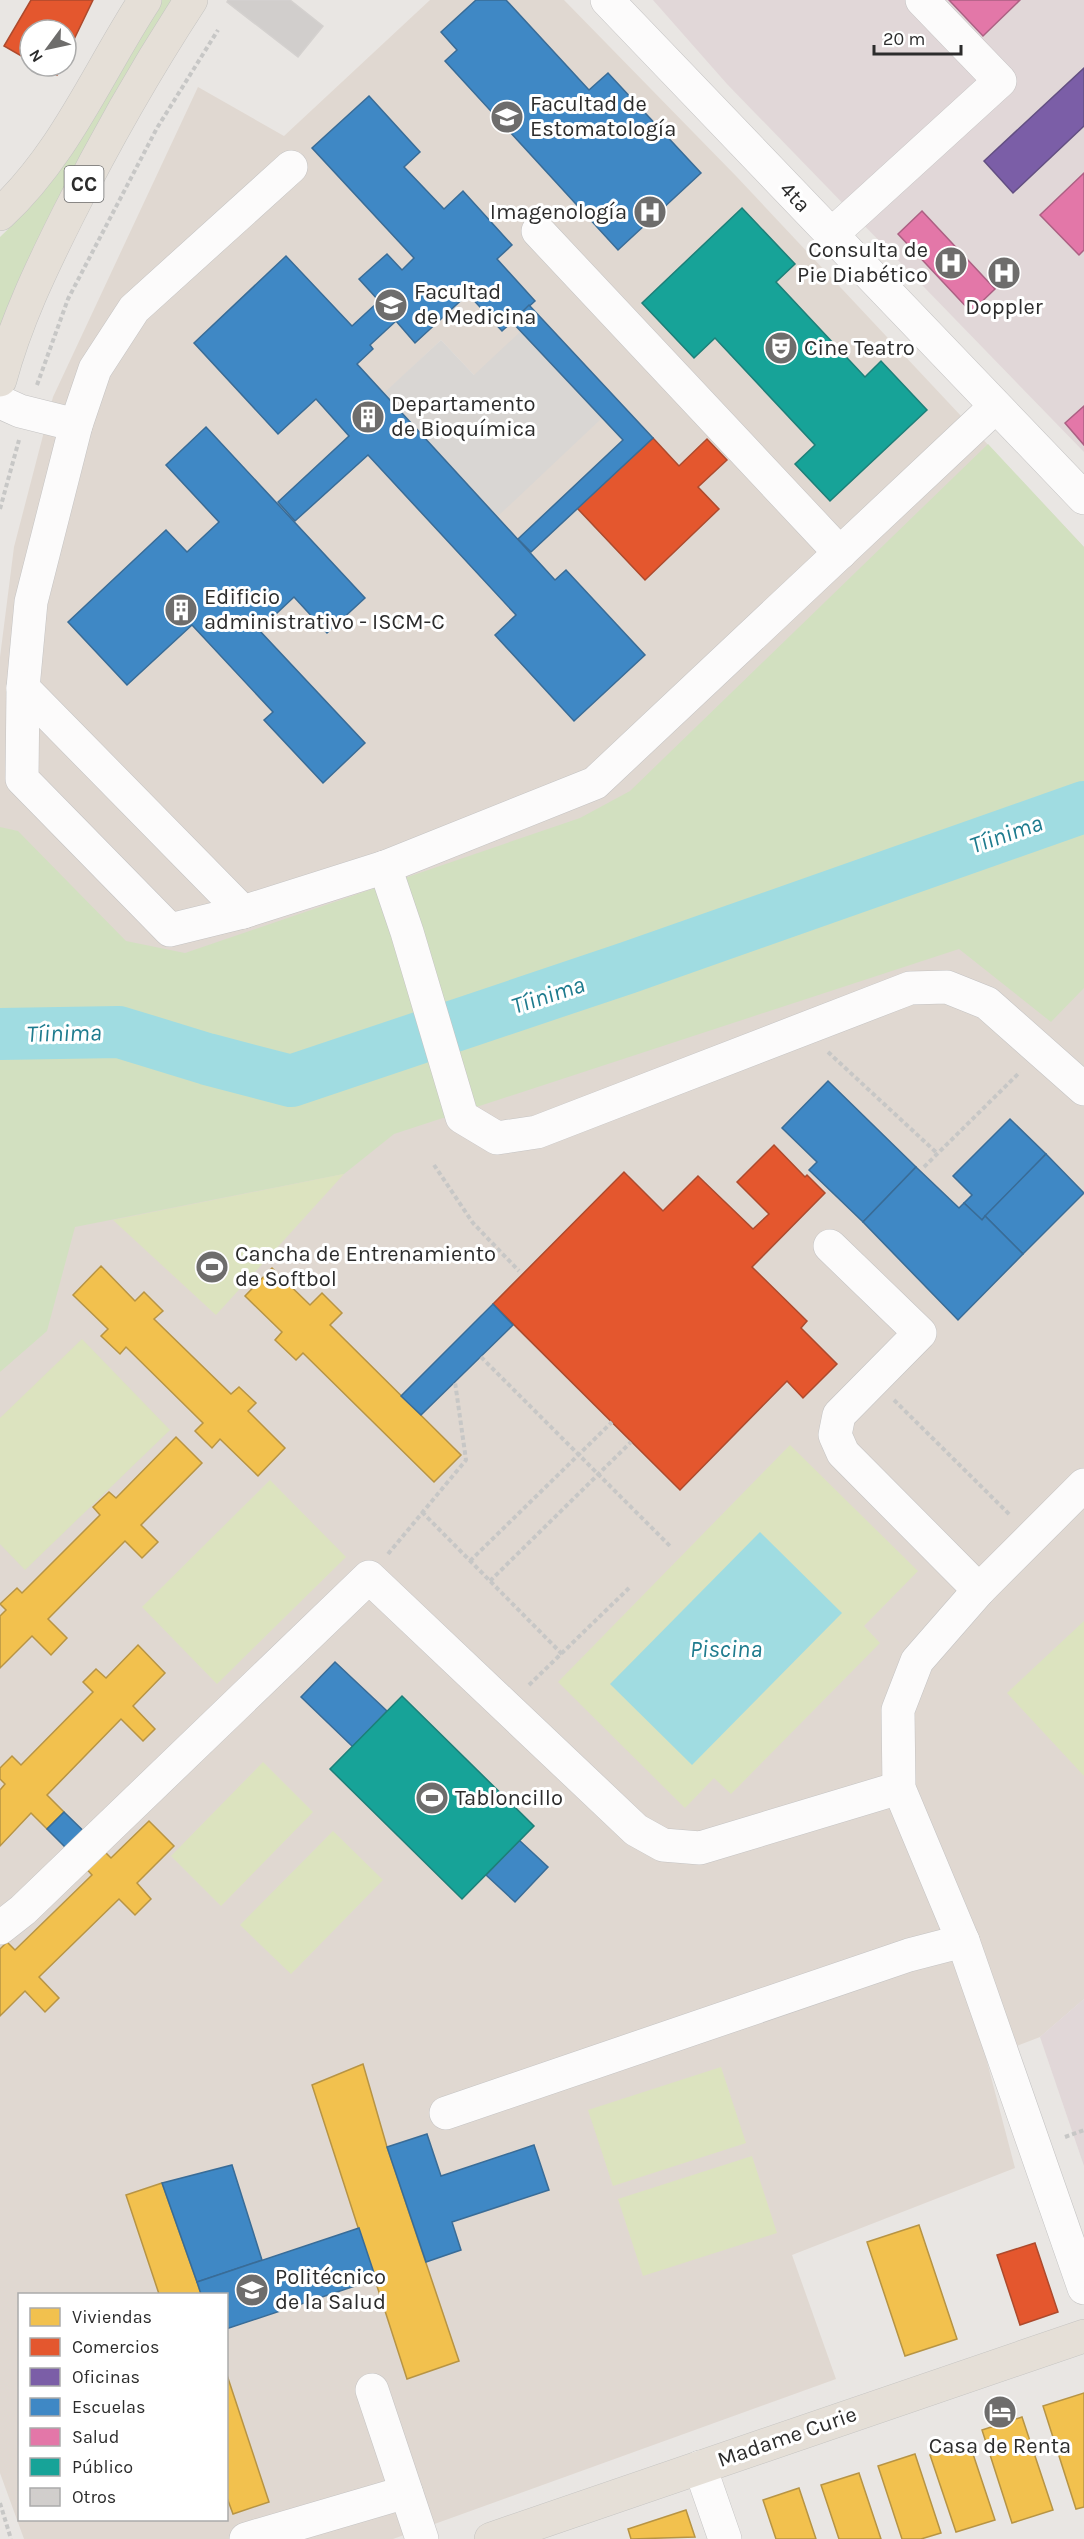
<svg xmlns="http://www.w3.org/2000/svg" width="1084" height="2539" font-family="Karla,sans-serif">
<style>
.education{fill:#e0d8d1;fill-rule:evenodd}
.medical{fill:#e1d7d8}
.green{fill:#d2e0c0}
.pitch{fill:#dce3bf}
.plaza{fill:#d9d6d3}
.water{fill:#a0dce1}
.homes{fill:#f2c14e;stroke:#b79444;stroke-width:1.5}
.shops{fill:#e4572e;stroke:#ad4a2d;stroke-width:1.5}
.offices{fill:#7b5ea7;stroke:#634f82;stroke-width:1.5}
.schools{fill:#3f88c5;stroke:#396c97;stroke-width:1.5}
.health{fill:#e377a8;stroke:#ac6083;stroke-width:1.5}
.public{fill:#17a398;stroke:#1d7f78;stroke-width:1.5}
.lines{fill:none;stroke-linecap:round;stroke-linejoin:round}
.river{stroke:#a0dce1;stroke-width:52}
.building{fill:#d1cecc;stroke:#d4d1cf;stroke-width:1.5}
.minor-casing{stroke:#c4c3c3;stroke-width:34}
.major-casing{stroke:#c5c4c2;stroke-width:34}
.path{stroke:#c7c7c6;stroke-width:4;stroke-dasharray:4.5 3;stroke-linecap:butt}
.minor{stroke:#fcfbfb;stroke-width:33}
.major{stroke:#e5dfd7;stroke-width:33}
.labels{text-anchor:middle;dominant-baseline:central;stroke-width:6;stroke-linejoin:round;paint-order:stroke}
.shield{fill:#fff;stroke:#6b6b6b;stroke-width:1.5}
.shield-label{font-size:21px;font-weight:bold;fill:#2c2c2c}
.poi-label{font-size:22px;fill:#2c2c2c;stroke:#fff;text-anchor:start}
.street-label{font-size:22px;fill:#2c2c2c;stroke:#fff}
.water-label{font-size:24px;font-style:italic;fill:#1e7b8e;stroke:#fff}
</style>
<rect width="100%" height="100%" fill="#e9e6e3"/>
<path class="education" d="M 430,0 L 564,0 L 736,176 L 1084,547 L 1084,1999 L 1040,2037 L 986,2058 L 1015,2168 L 792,2255 L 836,2379 L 393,2539 L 24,2539 L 0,2473 L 0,657 L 14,547 L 53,397 L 198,87 L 284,136 ZM 441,340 L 474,375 L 384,394 ZM 20,2294 L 226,2294 L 226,2520 L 20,2520 Z"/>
<g class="medical">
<path d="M 653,0 L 1084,0 L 1084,452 L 727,84 Z"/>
<path d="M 1084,1999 L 1084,2166 L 1040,2037 Z"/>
</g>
<g class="green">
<path d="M 158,0 L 179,0 L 0,337 L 0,237 C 70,173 111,82 158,0 Z"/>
<path d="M 988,444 L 1084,547 L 1084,988 L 1051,1022 L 959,949 L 394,1134 L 344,1174 L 75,1227 L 47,1331 L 0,1372 L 0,827 L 18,831 L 126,941 L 185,953 L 580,818 L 630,791 Z"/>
</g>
<g class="pitch">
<path d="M 344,1174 L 216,1315 L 113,1220 Z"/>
<path d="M 82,1339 L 170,1430 L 25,1570 L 0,1544 L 0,1418 Z"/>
<path d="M 790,1445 L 918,1571 L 864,1626 L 880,1643 L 731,1794 L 714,1778 L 685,1808 L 558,1682 Z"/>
<path d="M 270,1480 L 346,1557 L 217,1684 L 142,1607 Z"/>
<path d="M 1084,1621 L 1084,1776 L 1007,1693 Z"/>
<path d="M 263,1762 L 313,1812 L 221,1906 L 171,1856 Z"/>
<path d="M 333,1831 L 383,1880 L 291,1974 L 240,1925 Z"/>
<path d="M 721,2067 L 746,2143 L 613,2186 L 588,2110 Z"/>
<path d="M 752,2156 L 777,2233 L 643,2276 L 618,2199 Z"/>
</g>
<path class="plaza" d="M 521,331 L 602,418 L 497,517 L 384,393 L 441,340 L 474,375 Z"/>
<path class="water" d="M 760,1532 L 842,1613 L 692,1765 L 610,1684 Z"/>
<g class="homes">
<path d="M 101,1266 L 135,1301 L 144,1292 L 163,1311 L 154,1319 L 231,1394 L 239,1387 L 256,1403 L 248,1411 L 285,1448 L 258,1476 L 220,1439 L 212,1448 L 195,1431 L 203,1423 L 126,1347 L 120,1354 L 101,1336 L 108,1329 L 73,1295 Z"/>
<path d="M 272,1268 L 310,1305 L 322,1293 L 342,1313 L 330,1325 L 461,1455 L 434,1482 L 303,1353 L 296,1360 L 275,1340 L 282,1332 L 245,1296 Z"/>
<path d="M 176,1437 L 202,1463 L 141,1525 L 158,1542 L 142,1558 L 125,1541 L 48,1619 L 67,1638 L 51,1655 L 32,1636 L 0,1668 L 0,1616 L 6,1610 L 0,1604 L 17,1588 L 22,1593 L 100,1515 L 93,1507 L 109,1492 L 116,1498 Z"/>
<path d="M 138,1645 L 165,1673 L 133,1706 L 155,1729 L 143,1741 L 121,1719 L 47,1795 L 64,1812 L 47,1829 L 31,1813 L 0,1846 L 0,1790 L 5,1784 L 0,1779 L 0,1768 L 12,1756 L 21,1765 L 93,1692 L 83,1682 L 96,1669 L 106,1678 Z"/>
<path d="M 149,1821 L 174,1846 L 137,1883 L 151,1899 L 135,1915 L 119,1899 L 39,1977 L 59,1998 L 45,2012 L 25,1991 L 0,2016 L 0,1949 L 7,1942 L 15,1950 L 92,1875 L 83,1865 L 101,1848 L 111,1858 Z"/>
<path d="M 363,2064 L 387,2147 L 459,2361 L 407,2379 L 312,2085 Z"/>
<path d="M 162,2183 L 197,2282 L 201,2294 L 159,2294 L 126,2195 Z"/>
<path d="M 919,2225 L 957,2339 L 905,2356 L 867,2242 Z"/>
<path d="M 226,2372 L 269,2502 L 233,2514 L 226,2495 Z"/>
<path d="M 1084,2393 L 1084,2507 L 1076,2509 L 1043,2406 Z"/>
<path d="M 1022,2417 L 1053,2510 L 1012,2523 L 982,2430 Z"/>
<path d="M 969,2442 L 995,2520 L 956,2532 L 930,2455 Z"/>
<path d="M 915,2454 L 941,2533 L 921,2539 L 902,2539 L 878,2466 Z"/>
<path d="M 859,2473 L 881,2539 L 839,2539 L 821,2485 Z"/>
<path d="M 799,2488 L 816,2539 L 776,2539 L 763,2500 Z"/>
<path d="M 686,2510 L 695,2537 L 631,2539 L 628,2529 Z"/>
</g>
<g class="shops">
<path d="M 31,0 L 93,0 L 66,56 L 66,30 L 30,30 L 30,61 L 4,46 Z"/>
<path d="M 40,66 L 61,66 L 57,75 Z"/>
<path d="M 653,438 L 679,466 L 707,439 L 727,460 L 698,487 L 719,509 L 645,580 L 577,508 Z"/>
<path d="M 774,1145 L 805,1177 L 807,1175 L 825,1193 L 752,1267 L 807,1321 L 801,1328 L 837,1364 L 803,1398 L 787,1381 L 680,1490 L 493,1304 L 624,1172 L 663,1211 L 698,1176 L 753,1229 L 769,1214 L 737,1182 Z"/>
<path d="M 1035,2243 L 1058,2312 L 1020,2325 L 997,2255 Z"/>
</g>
<path class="offices" d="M 1084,68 L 1084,126 L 1013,193 L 984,161 Z"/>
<g class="schools">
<path d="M 476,0 L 506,0 L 589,90 L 608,73 L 701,173 L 618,250 L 445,61 L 457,50 L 441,32 Z"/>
<path d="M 369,96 L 420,152 L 404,167 L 444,209 L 463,191 L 512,245 L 497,259 L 535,301 L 502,331 L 468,294 L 415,343 L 396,321 L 370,345 L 373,349 L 357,364 L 555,580 L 566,570 L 645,655 L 574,721 L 495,635 L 516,615 L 368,455 L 295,521 L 278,502 L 349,436 L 316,399 L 278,434 L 194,343 L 286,256 L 352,326 L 379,301 L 359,279 L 387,254 L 402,270 L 414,258 L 312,148 Z"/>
<path d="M 529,305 L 653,438 L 531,552 L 518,539 L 623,440 L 512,322 Z"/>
<path d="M 206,427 L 365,598 L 327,633 L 294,597 L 259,630 L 365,743 L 323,783 L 264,720 L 273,712 L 192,625 L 127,685 L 68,622 L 166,530 L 187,552 L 219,522 L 166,465 Z"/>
<path d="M 828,1081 L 916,1167 L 863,1222 L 809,1170 L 817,1162 L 782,1128 Z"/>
<path d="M 1010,1119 L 1046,1154 L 982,1220 L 964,1203 L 972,1195 L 953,1176 Z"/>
<path d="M 1046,1154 L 1084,1193 L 1023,1254 L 985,1216 Z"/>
<path d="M 916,1167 L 959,1208 L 964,1203 L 982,1220 L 985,1216 L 1023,1254 L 958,1320 L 863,1222 Z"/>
<path d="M 493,1304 L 513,1325 L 421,1415 L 401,1396 Z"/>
<path d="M 335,1662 L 387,1711 L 353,1747 L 301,1697 Z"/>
<path d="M 64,1812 L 101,1848 L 83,1865 L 47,1829 Z"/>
<path d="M 519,1840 L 548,1867 L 515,1902 L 486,1875 Z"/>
<path d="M 427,2134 L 441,2176 L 534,2145 L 549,2190 L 452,2222 L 461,2250 L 426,2262 L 387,2147 Z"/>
<path d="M 232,2165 L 262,2260 L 197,2282 L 162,2183 Z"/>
<path d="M 359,2228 L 376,2279 L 226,2329 L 226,2294 L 201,2294 L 197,2282 Z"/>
</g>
<g class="health">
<path d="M 949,0 L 1020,0 L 983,36 Z"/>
<path d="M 1084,173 L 1084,250 L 1079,255 L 1040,215 Z"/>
<path d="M 922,211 L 995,289 L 971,312 L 898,234 Z"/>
<path d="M 1084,406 L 1084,445 L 1065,423 Z"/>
</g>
<g class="public">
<path d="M 742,208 L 795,264 L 776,282 L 865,377 L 881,361 L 927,410 L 830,501 L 795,464 L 815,445 L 715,338 L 694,358 L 642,303 Z"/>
<path d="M 402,1696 L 534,1826 L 462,1899 L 330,1769 Z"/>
</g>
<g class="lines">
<path class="river" d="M 0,1034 L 119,1032 L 207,1059 L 291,1081 L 627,968 L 1084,807"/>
</g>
<path class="building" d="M 228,0 L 290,0 L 323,26 L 298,57 L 227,2 Z"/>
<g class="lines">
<defs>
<g id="minor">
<path d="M 607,0 L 1084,498"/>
<path d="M 291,167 L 134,309 L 95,369 L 76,425 L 31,602 L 23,688 L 243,912 L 385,867 L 595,783 L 995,407"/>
<path d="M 538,231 L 840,553"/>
<path d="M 831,235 L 1000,81 L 922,0"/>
<path d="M 0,402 L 20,411 L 76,425"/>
<path d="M 23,688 L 22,779 L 170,930 L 243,912"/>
<path d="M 385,867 L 407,932 L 462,1117 L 497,1138 L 537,1132 L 910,988 L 947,987 L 987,1003 L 1084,1089"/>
<path d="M 830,1246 L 920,1333 L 839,1415 L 835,1435 L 843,1453 L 979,1590"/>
<path d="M 1084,1485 L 979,1590 L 917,1661 L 898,1710 L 899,1788 L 963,1941 L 1084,2288"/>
<path d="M 0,1928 L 23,1910 L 369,1577 L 636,1830 L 663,1845 L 700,1848 L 899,1788"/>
<path d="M 446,2113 L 909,1955 L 963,1941"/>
<path d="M 372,2390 L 422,2539"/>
<path d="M 700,2467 L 725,2539"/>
<path d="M 246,2539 L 406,2492"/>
</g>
<g id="major">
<path d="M 0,214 C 65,154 98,72 145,0"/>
<path d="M 0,380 C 16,321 41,269 68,215 C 105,141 146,69 191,0"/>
<path d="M 491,2539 L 1084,2336"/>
</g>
</defs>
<use href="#minor" class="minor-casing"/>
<use href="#major" class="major-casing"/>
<g class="path">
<path d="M 37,385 L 68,299 L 157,128 L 218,30"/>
<path d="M 0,509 L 19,440"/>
<path d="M 828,1052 L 938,1154"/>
<path d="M 434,1165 L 473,1223 L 519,1271"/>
<path d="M 924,1167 L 1020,1072"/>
<path d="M 481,1357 L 671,1547"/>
<path d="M 894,1400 L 1010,1515"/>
<path d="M 422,1512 L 562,1654"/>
<path d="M 388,1554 L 466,1460 L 455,1382"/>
<path d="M 470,1561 L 612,1422"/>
<path d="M 490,1581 L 631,1442"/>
<path d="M 529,1685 L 629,1588"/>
<path d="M 1065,2137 L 1084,2130"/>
<path d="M 0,2503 L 11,2539"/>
</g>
<use href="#minor" class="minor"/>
<use href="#major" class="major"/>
</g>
<defs>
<symbol id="university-disc" viewBox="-11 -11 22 22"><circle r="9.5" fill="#6e6d6c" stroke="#fff"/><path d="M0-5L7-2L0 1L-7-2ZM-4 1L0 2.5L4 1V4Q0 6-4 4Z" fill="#fff"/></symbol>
<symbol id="hospital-disc" viewBox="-11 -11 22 22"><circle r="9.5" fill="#6e6d6c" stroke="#fff"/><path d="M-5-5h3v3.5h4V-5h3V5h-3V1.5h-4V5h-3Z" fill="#fff"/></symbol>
<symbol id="theatre-disc" viewBox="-11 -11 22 22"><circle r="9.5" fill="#6e6d6c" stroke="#fff"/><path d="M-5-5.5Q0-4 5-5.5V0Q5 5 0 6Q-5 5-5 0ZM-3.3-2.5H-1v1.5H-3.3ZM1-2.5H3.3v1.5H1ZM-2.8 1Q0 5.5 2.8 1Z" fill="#fff"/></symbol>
<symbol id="building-disc" viewBox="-11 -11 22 22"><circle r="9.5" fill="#6e6d6c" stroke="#fff"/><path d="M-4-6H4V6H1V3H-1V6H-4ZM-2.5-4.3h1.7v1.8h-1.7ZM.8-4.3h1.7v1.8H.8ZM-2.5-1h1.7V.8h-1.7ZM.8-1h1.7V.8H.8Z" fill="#fff"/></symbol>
<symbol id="stadium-disc" viewBox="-11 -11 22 22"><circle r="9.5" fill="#6e6d6c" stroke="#fff"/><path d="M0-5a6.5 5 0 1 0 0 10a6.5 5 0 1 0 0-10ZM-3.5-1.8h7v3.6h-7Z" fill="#fff"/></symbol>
<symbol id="hotel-disc" viewBox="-11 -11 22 22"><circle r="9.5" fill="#6e6d6c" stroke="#fff"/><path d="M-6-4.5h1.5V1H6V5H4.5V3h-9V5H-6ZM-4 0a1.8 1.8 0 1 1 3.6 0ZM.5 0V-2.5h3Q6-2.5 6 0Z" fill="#fff"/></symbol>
</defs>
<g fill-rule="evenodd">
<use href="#university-disc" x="488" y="98" width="38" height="38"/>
<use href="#hospital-disc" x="631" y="193" width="38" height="38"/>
<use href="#hospital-disc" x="932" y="244" width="38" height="38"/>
<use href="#hospital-disc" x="985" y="254" width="38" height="38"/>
<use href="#university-disc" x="372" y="286" width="38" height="38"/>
<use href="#theatre-disc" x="762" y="329" width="38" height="38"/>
<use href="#building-disc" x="349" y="398" width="38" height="38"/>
<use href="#building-disc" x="162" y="591" width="38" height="38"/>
<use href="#stadium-disc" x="193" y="1248" width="38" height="38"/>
<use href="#stadium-disc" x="413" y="1779" width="38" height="38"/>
<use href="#university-disc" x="233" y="2271" width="38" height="38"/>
<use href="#hotel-disc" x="981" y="2393" width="38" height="38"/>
</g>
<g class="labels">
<rect class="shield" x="64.5" y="166" width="39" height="36" rx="4.5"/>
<g class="shield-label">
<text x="84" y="184">CC</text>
</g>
<g class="poi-label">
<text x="530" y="104">Facultad de<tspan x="530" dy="25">Estomatología</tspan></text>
<text x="627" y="212" text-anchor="end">Imagenología</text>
<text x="928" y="250" text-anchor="end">Consulta de<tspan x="928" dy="25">Pie Diabético</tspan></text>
<text x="414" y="292">Facultad<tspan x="414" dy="25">de Medicina</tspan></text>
<text x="1004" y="307" text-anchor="middle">Doppler</text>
<text x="804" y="348">Cine Teatro</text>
<text x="391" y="404">Departamento<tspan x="391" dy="25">de Bioquímica</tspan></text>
<text x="204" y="597">Edificio<tspan x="204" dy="25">administrativo - ISCM-C</tspan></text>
<text x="235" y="1254">Cancha de Entrenamiento<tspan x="235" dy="25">de Softbol</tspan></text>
<text x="455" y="1798">Tabloncillo</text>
<text x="275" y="2277">Politécnico<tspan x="275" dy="25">de la Salud</tspan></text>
<text x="1000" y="2446" text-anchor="middle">Casa de Renta</text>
</g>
<g class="street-label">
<text transform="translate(795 197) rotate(46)">4ta</text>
<text transform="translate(787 2437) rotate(-19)">Madame Curie</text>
</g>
<g class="water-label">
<text transform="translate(1006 834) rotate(-19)">Tíinima</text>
<text transform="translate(548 995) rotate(-18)">Tíinima</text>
<text transform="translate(64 1033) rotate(-1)">Tíinima</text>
<text x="726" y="1649">Piscina</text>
</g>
</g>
<rect x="18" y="2293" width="210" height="228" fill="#ffffff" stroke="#ababab" stroke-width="1.5"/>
<rect x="30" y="2308" width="30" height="18" fill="#f2c14e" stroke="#ababab" stroke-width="1.5"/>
<text x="72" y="2323" font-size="18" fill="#2c2c2c">Viviendas</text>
<rect x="30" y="2338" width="30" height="18" fill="#e4572e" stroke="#ababab" stroke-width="1.5"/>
<text x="72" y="2353" font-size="18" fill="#2c2c2c">Comercios</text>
<rect x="30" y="2368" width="30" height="18" fill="#7b5ea7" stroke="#ababab" stroke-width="1.5"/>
<text x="72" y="2383" font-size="18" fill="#2c2c2c">Oficinas</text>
<rect x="30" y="2398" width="30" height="18" fill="#3f88c5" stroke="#ababab" stroke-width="1.5"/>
<text x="72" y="2413" font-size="18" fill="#2c2c2c">Escuelas</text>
<rect x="30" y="2428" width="30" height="18" fill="#e377a8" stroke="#ababab" stroke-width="1.5"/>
<text x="72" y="2443" font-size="18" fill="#2c2c2c">Salud</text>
<rect x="30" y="2458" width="30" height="18" fill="#17a398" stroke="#ababab" stroke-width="1.5"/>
<text x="72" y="2473" font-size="18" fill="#2c2c2c">Público</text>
<rect x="30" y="2488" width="30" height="18" fill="#d1cecc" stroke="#ababab" stroke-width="1.5"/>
<text x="72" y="2503" font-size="18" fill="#2c2c2c">Otros</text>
<g transform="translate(48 48) rotate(237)"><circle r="28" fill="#ffffff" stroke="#ababab" stroke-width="1.5"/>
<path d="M0-4.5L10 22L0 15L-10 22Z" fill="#6e6d6c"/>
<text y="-9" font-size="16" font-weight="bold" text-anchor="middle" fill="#2c2c2c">N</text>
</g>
<path d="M874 45v9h87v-9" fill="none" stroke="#2c2c2c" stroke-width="3"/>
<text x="883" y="45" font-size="18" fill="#2c2c2c" stroke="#ffffff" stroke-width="4.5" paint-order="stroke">20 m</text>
</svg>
